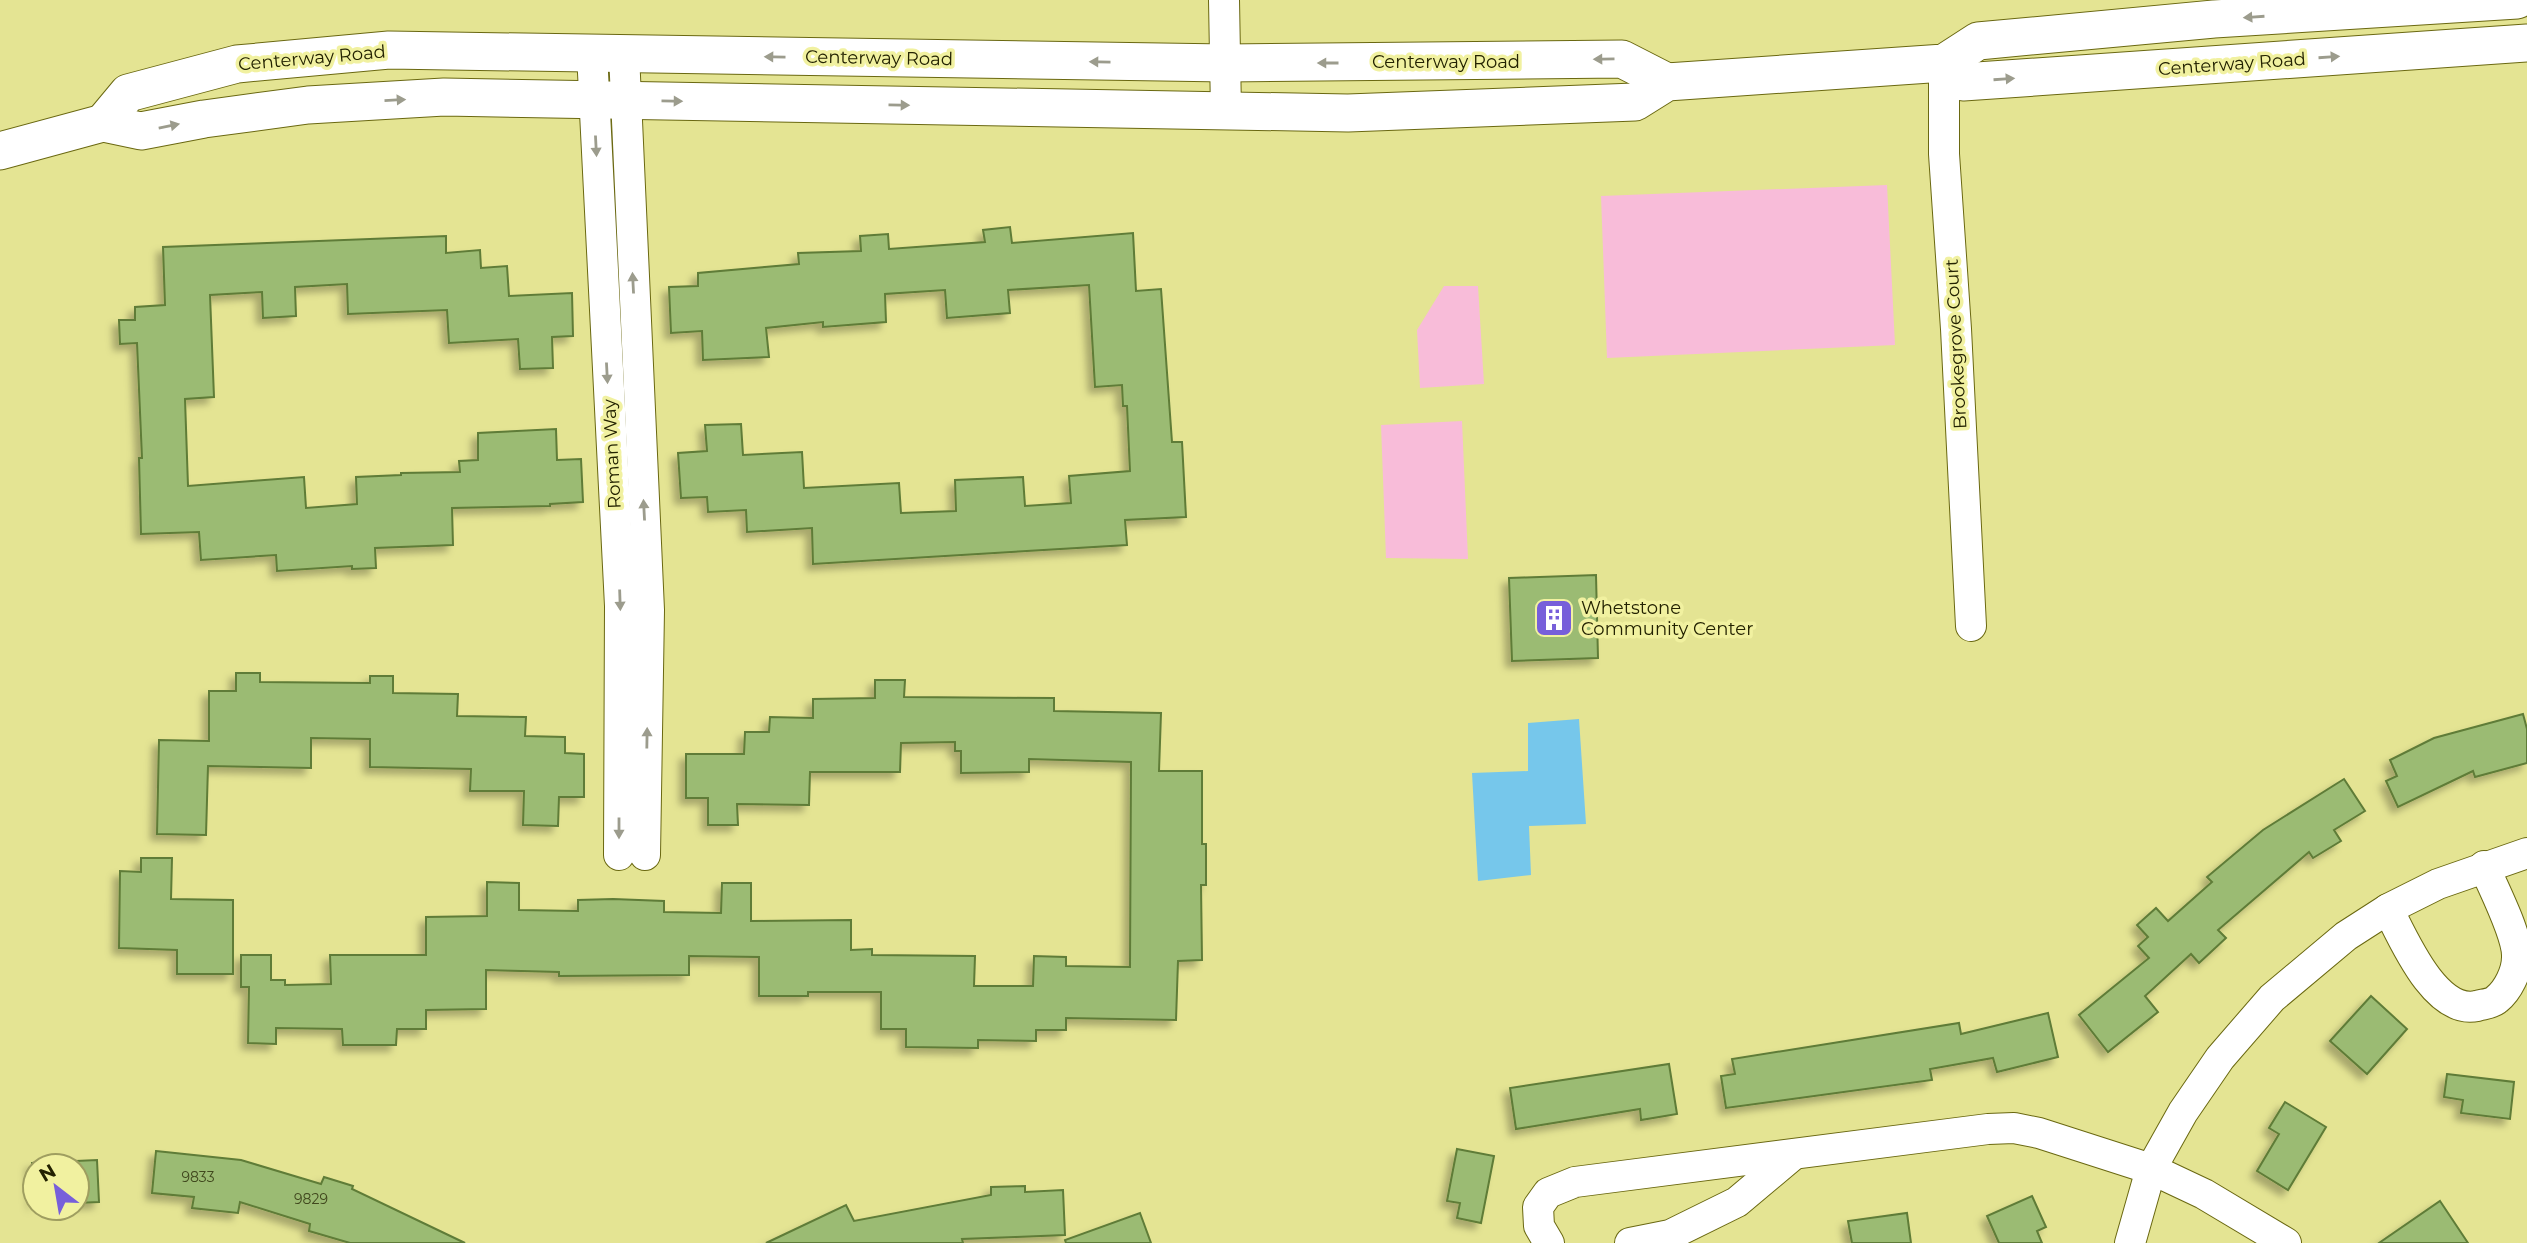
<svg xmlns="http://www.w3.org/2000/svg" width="2527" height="1243" font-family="Montserrat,sans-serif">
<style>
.green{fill:#f8bcd9}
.water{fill:#76c7eb}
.building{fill:#9bbb73;stroke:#5f7c37;stroke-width:2;filter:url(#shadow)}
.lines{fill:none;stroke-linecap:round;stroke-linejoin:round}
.minor-casing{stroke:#6a6811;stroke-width:32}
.tertiary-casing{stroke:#6a6811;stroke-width:39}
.minor{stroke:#fff;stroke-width:30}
.tertiary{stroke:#fff;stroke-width:37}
.oneway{fill:#9c9c8d}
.labels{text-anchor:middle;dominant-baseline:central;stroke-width:7;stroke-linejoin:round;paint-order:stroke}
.number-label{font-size:14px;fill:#41481e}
.street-label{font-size:18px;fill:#232201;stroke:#f1f1a0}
.poi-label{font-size:18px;fill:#232201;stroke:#f1f1a0;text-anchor:start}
</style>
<defs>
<filter id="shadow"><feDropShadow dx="-6" dy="6" stdDeviation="3.5" flood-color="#0004"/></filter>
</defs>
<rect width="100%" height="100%" fill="#e4e493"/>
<g class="green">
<path d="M 1887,185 L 1895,345 L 1607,358 L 1601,196 Z"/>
<path d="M 1444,286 L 1478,286 L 1484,384 L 1420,388 L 1417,330 Z"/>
<path d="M 1462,421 L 1468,559 L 1386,558 L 1381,425 Z"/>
</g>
<path class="water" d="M 1579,719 L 1586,824 L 1529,826 L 1531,875 L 1478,881 L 1472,773 L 1528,771 L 1528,723 Z"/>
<g class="building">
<path d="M 1010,227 L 1012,243 L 1133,233 L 1136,291 L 1161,289 L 1172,442 L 1182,442 L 1186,517 L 1125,520 L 1127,545 L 813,564 L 812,528 L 747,532 L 746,510 L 708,512 L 707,497 L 681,498 L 678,453 L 707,451 L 705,425 L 741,424 L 743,455 L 802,452 L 804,488 L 899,483 L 901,513 L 956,511 L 955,480 L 1023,477 L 1025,506 L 1071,503 L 1069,476 L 1130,471 L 1127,406 L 1123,406 L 1122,385 L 1095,387 L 1089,285 L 1008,290 L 1010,313 L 947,318 L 945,290 L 885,294 L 886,322 L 823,327 L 823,322 L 766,328 L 769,357 L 703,360 L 702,331 L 671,333 L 669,287 L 698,286 L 698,273 L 799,264 L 798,253 L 861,251 L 860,236 L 888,234 L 889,249 L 985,242 L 983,230 Z"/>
<path d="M 446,236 L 446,253 L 480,250 L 481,268 L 507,266 L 509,296 L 572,293 L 573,336 L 552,337 L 553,368 L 520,369 L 518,339 L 449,343 L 447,310 L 348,314 L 347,284 L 295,287 L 296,316 L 263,318 L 262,292 L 210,295 L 214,397 L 185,399 L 188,486 L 304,477 L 306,508 L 357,504 L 356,477 L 401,475 L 401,473 L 460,472 L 459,461 L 478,460 L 478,433 L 556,429 L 557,460 L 581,459 L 583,502 L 550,504 L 550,506 L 452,508 L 453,545 L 375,548 L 376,568 L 352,569 L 352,566 L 277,571 L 276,555 L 201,560 L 199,532 L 141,534 L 139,458 L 142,458 L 137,343 L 120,344 L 119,320 L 135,320 L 135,307 L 165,305 L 163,247 Z"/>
<path d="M 1596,575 L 1598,658 L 1512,661 L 1509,578 Z"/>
<path d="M 236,673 L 260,673 L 260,682 L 370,683 L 370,676 L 393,676 L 393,693 L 458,694 L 457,716 L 526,717 L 525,736 L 565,737 L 565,753 L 584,754 L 584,797 L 559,797 L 558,826 L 523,825 L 524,791 L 470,791 L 471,769 L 370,767 L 370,739 L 311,738 L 311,768 L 208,766 L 206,835 L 157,834 L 159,740 L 209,741 L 209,691 L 236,691 Z"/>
<path d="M 875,680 L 905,680 L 904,697 L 1054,698 L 1054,711 L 1161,713 L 1159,771 L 1202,771 L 1202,844 L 1206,844 L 1206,885 L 1201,885 L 1202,960 L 1178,961 L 1176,1020 L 1066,1018 L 1066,1030 L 1036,1030 L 1036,1041 L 978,1040 L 978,1048 L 906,1047 L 906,1029 L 881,1029 L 881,992 L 808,992 L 808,996 L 759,996 L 759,957 L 689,956 L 689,975 L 559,976 L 559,972 L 486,970 L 486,1009 L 426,1010 L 426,1029 L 397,1029 L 396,1045 L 343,1045 L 342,1029 L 276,1028 L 276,1044 L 248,1043 L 249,987 L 241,987 L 241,955 L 271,955 L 271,980 L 285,980 L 285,985 L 331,984 L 330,955 L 426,955 L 426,917 L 487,916 L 487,882 L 519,883 L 519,910 L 578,911 L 578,900 L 613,899 L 664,901 L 664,912 L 721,913 L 722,883 L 751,883 L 751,921 L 851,920 L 851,950 L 872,949 L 872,955 L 975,956 L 974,986 L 1033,986 L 1034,956 L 1066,957 L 1066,966 L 1130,967 L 1131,762 L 1029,759 L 1029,772 L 961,773 L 961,751 L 955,751 L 955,742 L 901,743 L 900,772 L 810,772 L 809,805 L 737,804 L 738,825 L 708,825 L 708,798 L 686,798 L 686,754 L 744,754 L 745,732 L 769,732 L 770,717 L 813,718 L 813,699 L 875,698 Z"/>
<path d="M 2523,714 L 2527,729 L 2527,763 L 2475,777 L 2473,771 L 2398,807 L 2386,781 L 2397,776 L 2390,760 L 2434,738 Z"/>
<path d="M 2344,779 L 2365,811 L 2334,830 L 2341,841 L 2313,858 L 2309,852 L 2218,930 L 2226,938 L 2199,963 L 2191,954 L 2145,996 L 2158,1012 L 2108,1052 L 2079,1015 L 2149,958 L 2138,946 L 2148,937 L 2137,925 L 2156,908 L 2168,921 L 2212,882 L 2207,877 L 2263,830 Z"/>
<path d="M 141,858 L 172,858 L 171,899 L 233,900 L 233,974 L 177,974 L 177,950 L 119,948 L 120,871 L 141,872 Z"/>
<path d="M 2371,996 L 2407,1029 L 2367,1074 L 2330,1041 Z"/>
<path d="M 2048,1013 L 2058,1057 L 1997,1072 L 1993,1058 L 1930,1069 L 1932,1080 L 1726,1108 L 1721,1076 L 1735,1074 L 1732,1059 L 1959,1023 L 1961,1034 Z"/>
<path d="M 1669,1064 L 1677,1114 L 1641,1120 L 1640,1109 L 1516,1129 L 1510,1088 Z"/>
<path d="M 2447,1074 L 2514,1082 L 2510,1119 L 2461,1113 L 2463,1100 L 2444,1097 Z"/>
<path d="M 2285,1102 L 2326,1127 L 2288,1190 L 2257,1171 L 2279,1134 L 2269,1128 Z"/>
<path d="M 1457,1149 L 1494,1156 L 1481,1223 L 1457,1218 L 1460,1203 L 1447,1201 Z"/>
<path d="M 156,1151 L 241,1160 L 321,1184 L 324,1177 L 353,1186 L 352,1189 L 465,1243 L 350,1243 L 309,1231 L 310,1224 L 240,1202 L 238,1213 L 192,1208 L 194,1197 L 152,1193 Z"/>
<path d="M 97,1160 L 99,1202 L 77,1203 L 77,1166 L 35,1166 L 34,1205 L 32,1163 Z"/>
<path d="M 1025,1186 L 1025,1192 L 1063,1190 L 1065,1235 L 962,1239 L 963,1243 L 766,1243 L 846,1205 L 854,1221 L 991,1195 L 991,1187 Z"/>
<path d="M 2032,1196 L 2046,1227 L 2037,1231 L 2042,1243 L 1999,1243 L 1987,1216 Z"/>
<path d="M 2440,1201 L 2468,1243 L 2379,1243 Z"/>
<path d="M 1140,1213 L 1151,1243 L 1066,1243 L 1065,1240 Z"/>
<path d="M 1907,1213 L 1911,1243 L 1852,1243 L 1848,1221 Z"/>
</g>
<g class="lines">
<defs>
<g id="minor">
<path d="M 1224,0 L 1226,111"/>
<path d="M 592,53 L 620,606 L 619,855"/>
<path d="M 624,54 L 649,610 L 645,855"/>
<path d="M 1944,63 L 1944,154 L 1956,329 L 1971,626"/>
<path d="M 2388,909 C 2403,938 2435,1015 2477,1006 C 2483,1004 2492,1004 2497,999 C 2508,990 2517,972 2517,957 C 2518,935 2493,888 2484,866"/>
<path d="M 1549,1243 L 1539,1226 L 1538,1207 L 1548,1193 L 1575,1182 L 1988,1129 L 2014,1128 L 2039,1133 L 2151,1169 L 2204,1194 L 2286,1243"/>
<path d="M 1630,1243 L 1670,1235 L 1737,1202 L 1793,1155"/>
<path d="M 2130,1243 L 2151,1169 L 2183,1112 L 2220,1058 L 2272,998 L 2346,936 L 2388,909 L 2438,884 L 2527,853"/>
</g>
<g id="tertiary">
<path d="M 1944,63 L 1963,82 L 2527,43"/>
<path d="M 103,123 L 128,93 L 237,64 L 389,50 L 1226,63 L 1622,59 L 1667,82"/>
<path d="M 0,151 L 103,123 L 141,131 L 204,119 L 308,105 L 444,97 L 1348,113 L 1635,102 L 1667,82 L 1944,63 L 1978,41 L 2214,19 L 2517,0"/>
</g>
</defs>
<use href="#minor" class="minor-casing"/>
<use href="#tertiary" class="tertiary-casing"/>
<use href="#minor" class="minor"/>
<use href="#tertiary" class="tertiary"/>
</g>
<defs><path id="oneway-solid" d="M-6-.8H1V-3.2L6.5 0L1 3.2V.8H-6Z" transform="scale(1.75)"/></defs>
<g class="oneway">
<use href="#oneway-solid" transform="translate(2254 17) rotate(176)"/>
<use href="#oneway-solid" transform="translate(775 57) rotate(-179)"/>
<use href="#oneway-solid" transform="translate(2329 57) rotate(-4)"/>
<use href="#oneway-solid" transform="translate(1604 59) rotate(179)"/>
<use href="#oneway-solid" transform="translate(1100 62) rotate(-179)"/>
<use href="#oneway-solid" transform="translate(1328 63) rotate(180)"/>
<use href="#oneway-solid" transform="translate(2004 79) rotate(-4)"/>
<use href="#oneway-solid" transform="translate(395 100) rotate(-3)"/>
<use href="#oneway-solid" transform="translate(672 101) rotate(1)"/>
<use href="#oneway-solid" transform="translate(899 105) rotate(1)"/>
<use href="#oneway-solid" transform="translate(169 126) rotate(-11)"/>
<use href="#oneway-solid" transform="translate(596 146) rotate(87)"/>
<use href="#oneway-solid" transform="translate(633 283) rotate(-93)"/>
<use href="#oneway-solid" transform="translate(607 373) rotate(87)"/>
<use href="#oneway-solid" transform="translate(644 510) rotate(-93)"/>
<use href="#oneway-solid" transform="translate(620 600) rotate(88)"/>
<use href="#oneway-solid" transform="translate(647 738) rotate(-89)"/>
<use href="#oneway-solid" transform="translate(619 828) rotate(90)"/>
</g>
<defs>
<symbol id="building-square" viewBox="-11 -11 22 22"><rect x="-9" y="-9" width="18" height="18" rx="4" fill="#775fda" stroke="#f1f1a0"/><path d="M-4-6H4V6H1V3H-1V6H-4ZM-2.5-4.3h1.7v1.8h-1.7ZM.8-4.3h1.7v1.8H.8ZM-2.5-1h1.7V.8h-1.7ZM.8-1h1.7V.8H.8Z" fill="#fff"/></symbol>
</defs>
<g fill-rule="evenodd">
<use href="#building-square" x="1532" y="596" width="44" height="44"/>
</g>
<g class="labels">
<g class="number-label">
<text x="198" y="1177">9833</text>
<text x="311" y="1199">9829</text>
</g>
<g class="street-label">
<text transform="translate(312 58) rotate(-5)">Centerway Road</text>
<text transform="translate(879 58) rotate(1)">Centerway Road</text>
<text x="1446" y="62">Centerway Road</text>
<text transform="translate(2232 64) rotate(-4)">Centerway Road</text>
<text transform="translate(1956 344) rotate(-93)">Brookegrove Court</text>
<text transform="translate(612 454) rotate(-93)">Roman Way</text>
</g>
<g class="poi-label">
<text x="1581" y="608">Whetstone<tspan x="1581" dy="21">Community Center</tspan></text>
</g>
</g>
<g transform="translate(56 1187) rotate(329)"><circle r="33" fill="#f1f1a0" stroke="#9f9e60" stroke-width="2"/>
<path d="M0-5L12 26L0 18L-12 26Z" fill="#775fda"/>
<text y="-10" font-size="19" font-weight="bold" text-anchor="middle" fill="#232201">N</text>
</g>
</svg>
